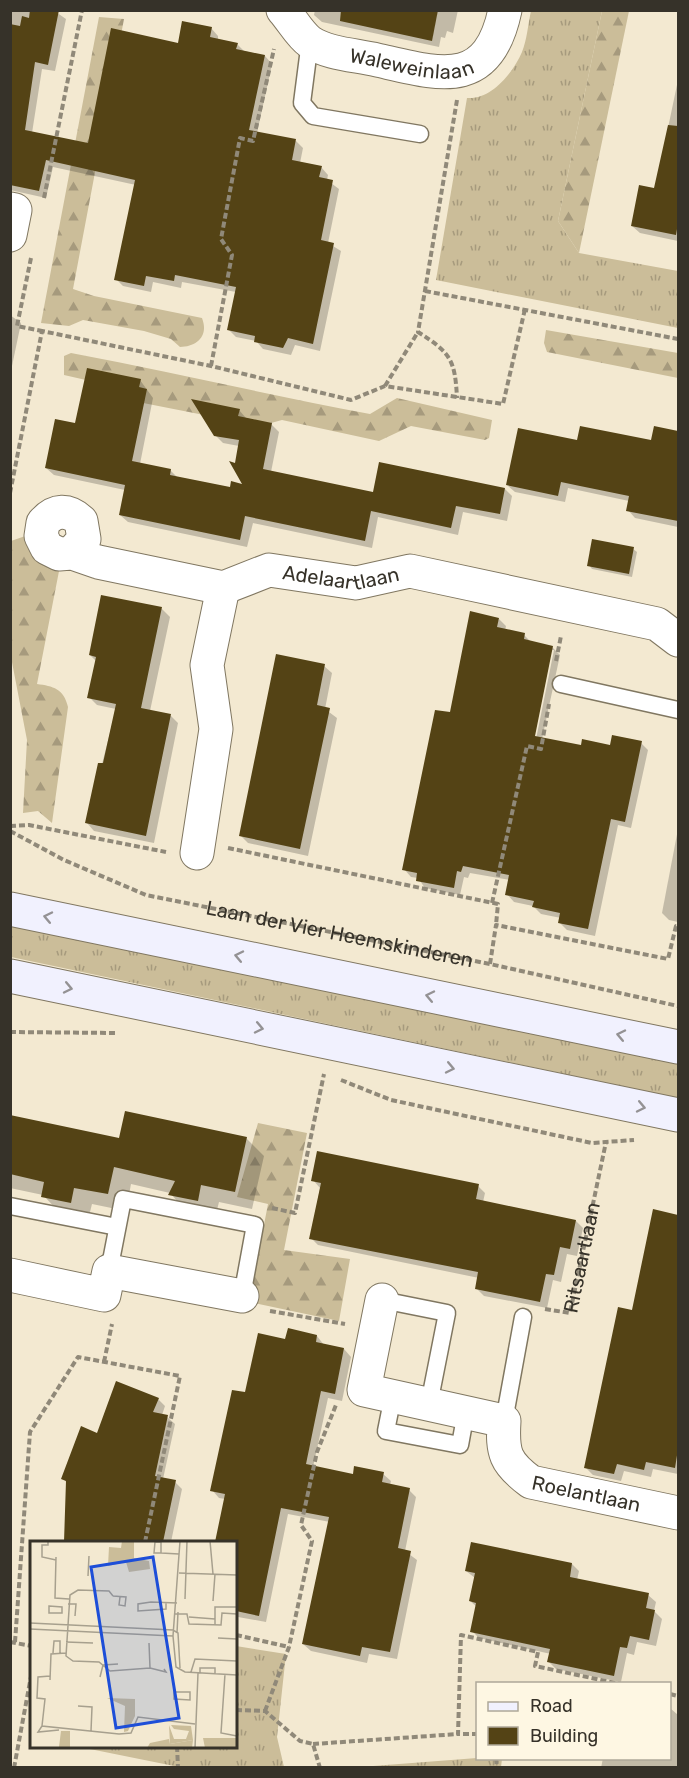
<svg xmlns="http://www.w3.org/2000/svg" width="689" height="1778" font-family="Rubik,sans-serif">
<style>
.grass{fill:url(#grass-tufts)}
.forest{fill:url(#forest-firs)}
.shadow{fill:#0003;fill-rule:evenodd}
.building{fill:#544315}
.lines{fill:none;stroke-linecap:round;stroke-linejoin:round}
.lane-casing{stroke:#807761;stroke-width:19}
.street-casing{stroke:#807761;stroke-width:35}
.secondary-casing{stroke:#807761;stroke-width:35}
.path{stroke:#908979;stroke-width:4;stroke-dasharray:6 3;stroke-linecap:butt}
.lane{stroke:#fff;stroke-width:16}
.street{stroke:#fff;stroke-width:33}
.secondary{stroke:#f1f1fe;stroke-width:33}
.oneway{stroke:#949294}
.labels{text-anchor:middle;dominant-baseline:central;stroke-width:6;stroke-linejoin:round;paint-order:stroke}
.street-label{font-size:20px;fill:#363229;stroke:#fef7e3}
.inset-road{fill:none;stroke:#a7a08e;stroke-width:1.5}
.view{fill:#1d4ed8;fill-opacity:0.15;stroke:#1d4ed8;stroke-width:3}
.inset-edge{fill:none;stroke:#363229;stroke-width:3}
</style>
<defs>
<pattern id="grass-tufts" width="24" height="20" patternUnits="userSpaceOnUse" patternTransform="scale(1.5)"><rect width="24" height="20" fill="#cbbd99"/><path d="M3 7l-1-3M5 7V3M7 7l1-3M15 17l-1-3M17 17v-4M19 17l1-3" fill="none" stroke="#a69a7d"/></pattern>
<pattern id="forest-firs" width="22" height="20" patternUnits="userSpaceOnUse" patternTransform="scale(1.5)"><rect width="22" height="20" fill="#cbbd99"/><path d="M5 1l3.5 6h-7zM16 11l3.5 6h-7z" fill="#a69a7d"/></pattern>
</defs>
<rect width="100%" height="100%" fill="#f3e9d1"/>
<g class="grass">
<path d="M 531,11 L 602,11 L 558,221 L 579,253 L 678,271 L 678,328 L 436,280 L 467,98 C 491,100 513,73 522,52 C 527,40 528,24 531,11 Z"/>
<path d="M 11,922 L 678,1058 L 678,1098 L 11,957 Z"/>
<path d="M 236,1646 L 286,1654 L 277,1737 L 284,1767 L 179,1767 L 80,1747 L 236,1746 Z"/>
<path d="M 477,1758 L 502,1759 L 501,1767 L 360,1767 Z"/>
</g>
<g class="forest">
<path d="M 602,11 L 629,11 L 579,253 L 558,221 Z"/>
<path d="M 99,17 L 124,19 L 73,289 L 94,296 L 202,318 C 209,336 197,347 180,347 L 171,339 L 144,331 L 83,320 L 69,326 L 41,323 Z"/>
<path d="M 546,330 L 678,353 L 678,378 L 547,352 L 544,343 Z"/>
<path d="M 71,353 C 171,372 269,395 370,414 L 397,398 L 492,420 L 489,438 L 485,440 L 411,426 L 379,441 L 282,420 L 260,426 L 133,401 L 121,388 L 64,375 L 64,356 Z"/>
<path d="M 31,534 L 60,566 L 37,684 C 53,686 64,689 68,707 L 52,823 L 38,811 L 23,813 L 27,740 L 11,657 L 11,541 Z"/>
<path d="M 258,1123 L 307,1133 L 284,1250 L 350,1259 L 339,1321 L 249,1302 L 268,1204 L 237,1197 Z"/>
</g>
<g class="shadow">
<path d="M 10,10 L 53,10 L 66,19 L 55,71 L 42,69 L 32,133 L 89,145 L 179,44 L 211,28 L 218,36 L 218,40 L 237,44 L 244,51 L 265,56 L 272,64 L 257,133 L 296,141 L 303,148 L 300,163 L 321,167 L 328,175 L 327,180 L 339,189 L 328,243 L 341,251 L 320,351 L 295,345 L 291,355 L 263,349 L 256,341 L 236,337 L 229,330 L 236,292 L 182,282 L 181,288 L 153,282 L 151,292 L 123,286 L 116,279 L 136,185 L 53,167 L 46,198 L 10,190 Z"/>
<path d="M 315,10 L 458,10 L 453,33 L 447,31 L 445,38 L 441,37 L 439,47 L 322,22 L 314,15 Z"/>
<path d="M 678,80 L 678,241 L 640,233 L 632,226 L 655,190 Z"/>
<path d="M 10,315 L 21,323 L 12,366 L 10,366 Z"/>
<path d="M 140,380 L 153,398 L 140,464 L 170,470 L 178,478 L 231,489 L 245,486 L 236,464 L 239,446 L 223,443 L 215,435 L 239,410 L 246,418 L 271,424 L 279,432 L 271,472 L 374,493 L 505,489 L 512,496 L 507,521 L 463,512 L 458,535 L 378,517 L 372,548 L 253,523 L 247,547 L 128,522 L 120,515 L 125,490 L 54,475 L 46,468 L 76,425 Z"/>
<path d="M 655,428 L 678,433 L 678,527 L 635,518 L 628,510 L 629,501 L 568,488 L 565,502 L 515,492 L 507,485 L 579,442 L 652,442 Z"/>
<path d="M 633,549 L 637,552 L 632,577 L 592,569 L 589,565 Z"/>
<path d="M 103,597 L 162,609 L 170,617 L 150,711 L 171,716 L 178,723 L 154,843 L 94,831 L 87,823 L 116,709 L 97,705 L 89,697 L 96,661 L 90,655 Z"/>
<path d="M 499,619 L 506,626 L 505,631 L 524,635 L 532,643 L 552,647 L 560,655 L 542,739 L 582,747 L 641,743 L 648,750 L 631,828 L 618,825 L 595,936 L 567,930 L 560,923 L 561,918 L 541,914 L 533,906 L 514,902 L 507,894 L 510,880 L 470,873 L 468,878 L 464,877 L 460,895 L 425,888 L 418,878 L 411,877 L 404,869 L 451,714 ZM 551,650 L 554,650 L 535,744 L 532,743 Z"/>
<path d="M 324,666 L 332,673 L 325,709 L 337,718 L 308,856 L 248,843 L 240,835 Z"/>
<path d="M 678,829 L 678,922 L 669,920 L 662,913 Z"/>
<path d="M 10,1117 L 121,1140 L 246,1138 L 264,1156 L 252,1209 L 219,1202 L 215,1218 L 187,1212 L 170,1193 L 131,1184 L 126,1211 L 92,1204 L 88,1220 L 61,1214 L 43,1195 L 10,1188 Z"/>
<path d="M 313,1180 L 478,1186 L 485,1193 L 483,1202 L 576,1221 L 583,1228 L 577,1256 L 567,1254 L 561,1282 L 553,1280 L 547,1308 L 484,1296 L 476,1288 L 479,1278 L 318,1245 L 311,1238 L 320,1188 Z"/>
<path d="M 654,1211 L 678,1216 L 678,1474 L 653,1469 L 651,1477 L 624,1471 L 621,1481 L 593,1475 L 586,1468 L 633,1311 Z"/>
<path d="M 317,1336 L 324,1345 L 344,1349 L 351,1357 L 342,1401 L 328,1398 L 313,1467 L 354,1475 L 383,1474 L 391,1481 L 390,1485 L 409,1490 L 416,1497 L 405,1551 L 417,1560 L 397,1659 L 369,1654 L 367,1663 L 311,1651 L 303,1644 L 330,1522 L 288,1514 L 266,1622 L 238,1617 L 236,1627 L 236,1542 L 216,1542 L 225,1499 L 219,1498 L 212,1490 L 247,1394 L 287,1340 Z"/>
<path d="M 158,1399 L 165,1406 L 162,1415 L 167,1417 L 175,1424 L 163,1479 L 175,1482 L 182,1489 L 171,1542 L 66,1542 L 67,1483 L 63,1478 L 98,1434 Z"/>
<path d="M 572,1564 L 579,1571 L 577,1580 L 648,1595 L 656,1602 L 654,1611 L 662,1619 L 656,1646 L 637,1642 L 634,1655 L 627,1653 L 621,1682 L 556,1669 L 549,1662 L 551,1654 L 479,1638 L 472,1631 L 477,1607 L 470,1601 L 475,1578 L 466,1571 Z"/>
<path d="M 670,1708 L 678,1715 L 678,1768 L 601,1768 L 603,1758 L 670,1758 Z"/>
</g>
<g class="building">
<path d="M 30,10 L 59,10 L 48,65 L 35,62 L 25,130 L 88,143 L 111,28 L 178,43 L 182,21 L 212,27 L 210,37 L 238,43 L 236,49 L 265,55 L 249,130 L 296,139 L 292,160 L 322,166 L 319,177 L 333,180 L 321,240 L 334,243 L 313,344 L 288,338 L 283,348 L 254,342 L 255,336 L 227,330 L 236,287 L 175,275 L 174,281 L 146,276 L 144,286 L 114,280 L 135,180 L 46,160 L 39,191 L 10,185 L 10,24 L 20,26 L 22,16 L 29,18 Z"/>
<path d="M 341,10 L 438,10 L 432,41 L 340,21 Z"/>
<path d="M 668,125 L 678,126 L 678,223 L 676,235 L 631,226 L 639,185 L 654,188 Z"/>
<path d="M 87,368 L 141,379 L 139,387 L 147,389 L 132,461 L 171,469 L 170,475 L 230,487 L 231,481 L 242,484 L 229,461 L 235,463 L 239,440 L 214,436 L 191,399 L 240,409 L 238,416 L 272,423 L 263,469 L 373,492 L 379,462 L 505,488 L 500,514 L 456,506 L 451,528 L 371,511 L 365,541 L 245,516 L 240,540 L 119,515 L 125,485 L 45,468 L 55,419 L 75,423 Z"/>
<path d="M 580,426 L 651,440 L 654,426 L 678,431 L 678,521 L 626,511 L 629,496 L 580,486 L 561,482 L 558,496 L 506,485 L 518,428 L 577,440 Z"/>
<path d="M 592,539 L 634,547 L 629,574 L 587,566 Z"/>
<path d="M 101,595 L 162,607 L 141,708 L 171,714 L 146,836 L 85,823 L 98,763 L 103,763 L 116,704 L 87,698 L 96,657 L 89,655 Z"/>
<path d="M 470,611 L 499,618 L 497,627 L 525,633 L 524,639 L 553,646 L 535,736 L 581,745 L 582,739 L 610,745 L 612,735 L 642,741 L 625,822 L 611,819 L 588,929 L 558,923 L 560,913 L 532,907 L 534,901 L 505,895 L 509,875 L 463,866 L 461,872 L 457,871 L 454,888 L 416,881 L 417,873 L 402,870 L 435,710 L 450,712 Z"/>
<path d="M 276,654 L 325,664 L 317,705 L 330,708 L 300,849 L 239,836 Z"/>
<path d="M 125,1111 L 247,1137 L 235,1192 L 201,1185 L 198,1201 L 168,1195 L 175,1181 L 114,1167 L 108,1194 L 74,1188 L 71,1203 L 41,1197 L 44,1182 L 10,1174 L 10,1115 L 119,1138 Z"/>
<path d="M 317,1151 L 479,1184 L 476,1199 L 576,1220 L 570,1249 L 560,1247 L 554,1275 L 546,1274 L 540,1302 L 475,1289 L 478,1272 L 309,1239 L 321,1183 L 311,1181 Z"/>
<path d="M 653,1209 L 678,1215 L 678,1449 L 675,1468 L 646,1462 L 644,1470 L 617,1464 L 614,1474 L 584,1468 L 618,1307 L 632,1310 Z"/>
<path d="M 288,1328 L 317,1335 L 316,1342 L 344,1348 L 335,1394 L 321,1391 L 306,1464 L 353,1474 L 354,1466 L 384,1472 L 382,1482 L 410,1488 L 398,1548 L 411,1551 L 390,1652 L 362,1647 L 360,1656 L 302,1644 L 329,1517 L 281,1508 L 259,1616 L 236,1611 L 236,1542 L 215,1542 L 225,1494 L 210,1491 L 232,1390 L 245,1392 L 258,1333 L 285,1339 Z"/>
<path d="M 116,1381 L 159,1398 L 153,1412 L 168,1415 L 155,1476 L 176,1480 L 163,1542 L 64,1542 L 66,1481 L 61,1479 L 81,1426 L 97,1433 Z"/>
<path d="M 471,1542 L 572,1563 L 570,1577 L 649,1593 L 646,1608 L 655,1610 L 649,1640 L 630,1636 L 627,1648 L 620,1647 L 614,1676 L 547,1662 L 550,1649 L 470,1632 L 476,1603 L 469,1601 L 475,1573 L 465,1571 Z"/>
</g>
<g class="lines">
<defs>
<g id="lane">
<path d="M 310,41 L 302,103 L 313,116 L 420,134"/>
<path d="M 561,684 L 678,710"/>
<path d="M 10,1206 L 117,1227"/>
<path d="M 109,1271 L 123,1199 L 255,1225 L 242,1296"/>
<path d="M 382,1300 L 447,1313 L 429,1404"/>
<path d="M 393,1396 L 386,1431 L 460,1445 L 466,1412"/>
<path d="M 504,1421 L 523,1317"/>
</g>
<g id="street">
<path id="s3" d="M 283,10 C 292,20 300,35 310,42 C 328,54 356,55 377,60 C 439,74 488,91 505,10"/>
<path d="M 10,209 L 15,210 L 10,235"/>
<path id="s4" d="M 72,553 L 84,539 L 81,521 C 68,509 55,509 43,523 L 41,536 L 47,548 L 59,554 L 72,553 L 98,562 L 223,588 L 269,570 L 356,583 L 410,571 L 657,624 L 678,640"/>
<path d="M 197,853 L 216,729 L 207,665 L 223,588"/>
<path d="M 10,1275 L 104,1295 L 109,1271 L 242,1296"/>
<path id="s5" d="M 382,1300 L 364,1390 L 504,1421 C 502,1453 505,1463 531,1482 L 678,1513"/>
</g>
<g id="secondary">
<path d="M 10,909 L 678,1047"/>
<path d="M 10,976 L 678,1115"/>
</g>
</defs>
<use href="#lane" class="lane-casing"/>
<use href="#street" class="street-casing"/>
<use href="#secondary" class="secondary-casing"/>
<g class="path">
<path d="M 457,100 L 418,332 C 451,353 455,360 457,398"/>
<path d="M 44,198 L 82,10"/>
<path d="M 31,258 L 17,326 L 42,331"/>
<path d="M 425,291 L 678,339"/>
<path d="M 211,366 L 232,255 L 221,239 L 240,138 L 253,141 L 274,49"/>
<path d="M 385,386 L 418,332"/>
<path d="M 10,493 L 42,331 L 211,366 L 351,400 L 385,386 L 503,404 L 525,309"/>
<path d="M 556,661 L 561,636"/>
<path d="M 10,740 L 10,752"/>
<path d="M 10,826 L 29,825 L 166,852"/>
<path id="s1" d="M 10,831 L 64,860 L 146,895 L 490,964 L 678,1006"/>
<path d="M 228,848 L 498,904 L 496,925"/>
<path d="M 492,903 L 527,746 L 541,749 L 549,704"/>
<path d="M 490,964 L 496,925 L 668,959 L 676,926 L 678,926"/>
<path d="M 10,1032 L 118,1033"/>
<path d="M 341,1080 L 391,1100 L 592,1143 L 634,1140"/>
<path d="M 272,1208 L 295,1213 L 324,1074"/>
<path id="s2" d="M 545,1309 L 570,1313 L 606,1142"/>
<path d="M 270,1311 L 345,1324"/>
<path d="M 104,1362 L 112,1324"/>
<path d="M 236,1635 L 289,1647"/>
<path d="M 10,1642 L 32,1646"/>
<path d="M 15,1642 L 30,1432 L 78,1357 L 180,1376 L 145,1542"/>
<path d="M 670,1694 L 678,1696"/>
<path d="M 236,1710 L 265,1711 L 300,1741 L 313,1744 L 320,1768"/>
<path d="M 265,1711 L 289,1647 L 312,1541 L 301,1525 L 317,1452 L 336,1405"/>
<path d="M 478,1734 L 458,1734 L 461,1635 L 538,1652 L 535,1666 L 620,1684"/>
<path d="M 313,1744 L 458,1734"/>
<path d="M 177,1746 L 178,1768"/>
<path d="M 496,1758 L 497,1768"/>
<path d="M 14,1768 L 32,1671"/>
</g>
<use href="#lane" class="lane"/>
<use href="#street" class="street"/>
<use href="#secondary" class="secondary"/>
</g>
<defs><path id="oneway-chevron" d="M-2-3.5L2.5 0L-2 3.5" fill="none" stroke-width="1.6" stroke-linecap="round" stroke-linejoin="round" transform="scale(1.5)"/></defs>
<g class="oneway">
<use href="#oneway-chevron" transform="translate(48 917) rotate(-168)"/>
<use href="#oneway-chevron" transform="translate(239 956) rotate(-168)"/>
<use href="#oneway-chevron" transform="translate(68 988) rotate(12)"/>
<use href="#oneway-chevron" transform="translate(430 996) rotate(-168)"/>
<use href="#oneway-chevron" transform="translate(259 1028) rotate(12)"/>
<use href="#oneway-chevron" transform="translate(621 1035) rotate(-168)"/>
<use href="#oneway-chevron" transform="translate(450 1068) rotate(12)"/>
<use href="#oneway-chevron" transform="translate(641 1107) rotate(12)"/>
</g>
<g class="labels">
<g class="street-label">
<text stroke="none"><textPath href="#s3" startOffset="147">Waleweinlaan</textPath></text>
<text stroke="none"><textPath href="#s4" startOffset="411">Adelaartlaan</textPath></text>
<text stroke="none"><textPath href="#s1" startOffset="348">Laan der Vier Heemskinderen</textPath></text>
<text stroke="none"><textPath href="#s2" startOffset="82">Ritsaartlaan</textPath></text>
<text stroke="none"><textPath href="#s5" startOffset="363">Roelantlaan</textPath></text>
</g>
</g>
<g transform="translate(30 1541)">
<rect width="207" height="207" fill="#f3e9d1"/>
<path d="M 92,0 L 104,0 L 104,17 L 119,20 L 120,28 L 99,31 L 96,21 L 78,25 L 79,6 L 91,7 ZM 77,157 L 105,158 L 105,175 L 98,190 L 94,191 L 95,165 ZM 173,197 L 207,197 L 207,207 L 175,207 ZM 139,198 L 140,203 L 163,199 L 162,207 L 117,207 L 120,202 Z" fill="#cbbd99"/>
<path d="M 139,184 L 144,198 L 156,198 L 159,190 L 144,188 L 141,184 L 161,185 L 163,199 L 140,203 ZM 31,190 L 40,190 L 40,207 L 4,207 L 29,206 Z" fill="#cbbd99"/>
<path class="inset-road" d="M 18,0 L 18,4 L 12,4 L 12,16 L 26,19M 150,0 L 143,95 L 146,126 L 155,131 L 207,134M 180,0 L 183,33M 131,12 L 131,1 L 125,1 L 124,12 L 131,12 L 149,13M 26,16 L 25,57 L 39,58M 149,32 L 207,34M 58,35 L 59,15M 83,55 L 79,50 L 48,49 L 40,54 L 36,115 L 43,120 L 69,121 L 80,130 L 120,127 L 136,131 L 134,128M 83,55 L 96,56 L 95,65 L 89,64 L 90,56M 155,58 L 157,0M 183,60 L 185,33M 136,62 L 136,68 L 108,70 L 108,63 L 121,61 L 147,62M 38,63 L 46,63 L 45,75M 19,65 L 32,66 L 32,72 L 19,72 ZM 145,73 L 157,73 L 159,83 L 191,84 L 192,72 L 207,73M 159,76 L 185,78M 0,82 L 143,89 L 148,92 L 150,127M 185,84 L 185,66 L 207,66M 0,88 L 143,95M 147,92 L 148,71M 188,97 L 207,98M 36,101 L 63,102M 119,102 L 120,127M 23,112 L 24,100 L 30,100 L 30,112M 161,131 L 165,118 L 207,120M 170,132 L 170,127 L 185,127 L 185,133M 195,133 L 191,192 L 207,195M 20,135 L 8,136 L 7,157 L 15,158 L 12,185 L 89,193 L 101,192 L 108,176 L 165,183M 70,136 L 73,124 L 88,123M 20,139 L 21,113 L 36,112M 144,151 L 160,151 L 160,159 L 144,158 ZM 48,165 L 62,166 L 61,190M 12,185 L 8,191 L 29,189M 165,207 L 168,132"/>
<path class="view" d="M 123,16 L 149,177 L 86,187 L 61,26 Z"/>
<rect width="207" height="207" class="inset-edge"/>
</g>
<rect width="689" height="1778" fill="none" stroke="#363229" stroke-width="24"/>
<rect x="476" y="1682" width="195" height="78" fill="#fef7e3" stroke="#aea899" stroke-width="1.5"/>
<rect x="488" y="1702" width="30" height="9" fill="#f1f1fe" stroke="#aea899" stroke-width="1.5"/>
<text x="530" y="1712" font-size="18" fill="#363229">Road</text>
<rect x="488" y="1727" width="30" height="18" fill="#544315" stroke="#aea899" stroke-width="1.5"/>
<text x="530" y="1742" font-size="18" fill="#363229">Building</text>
</svg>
